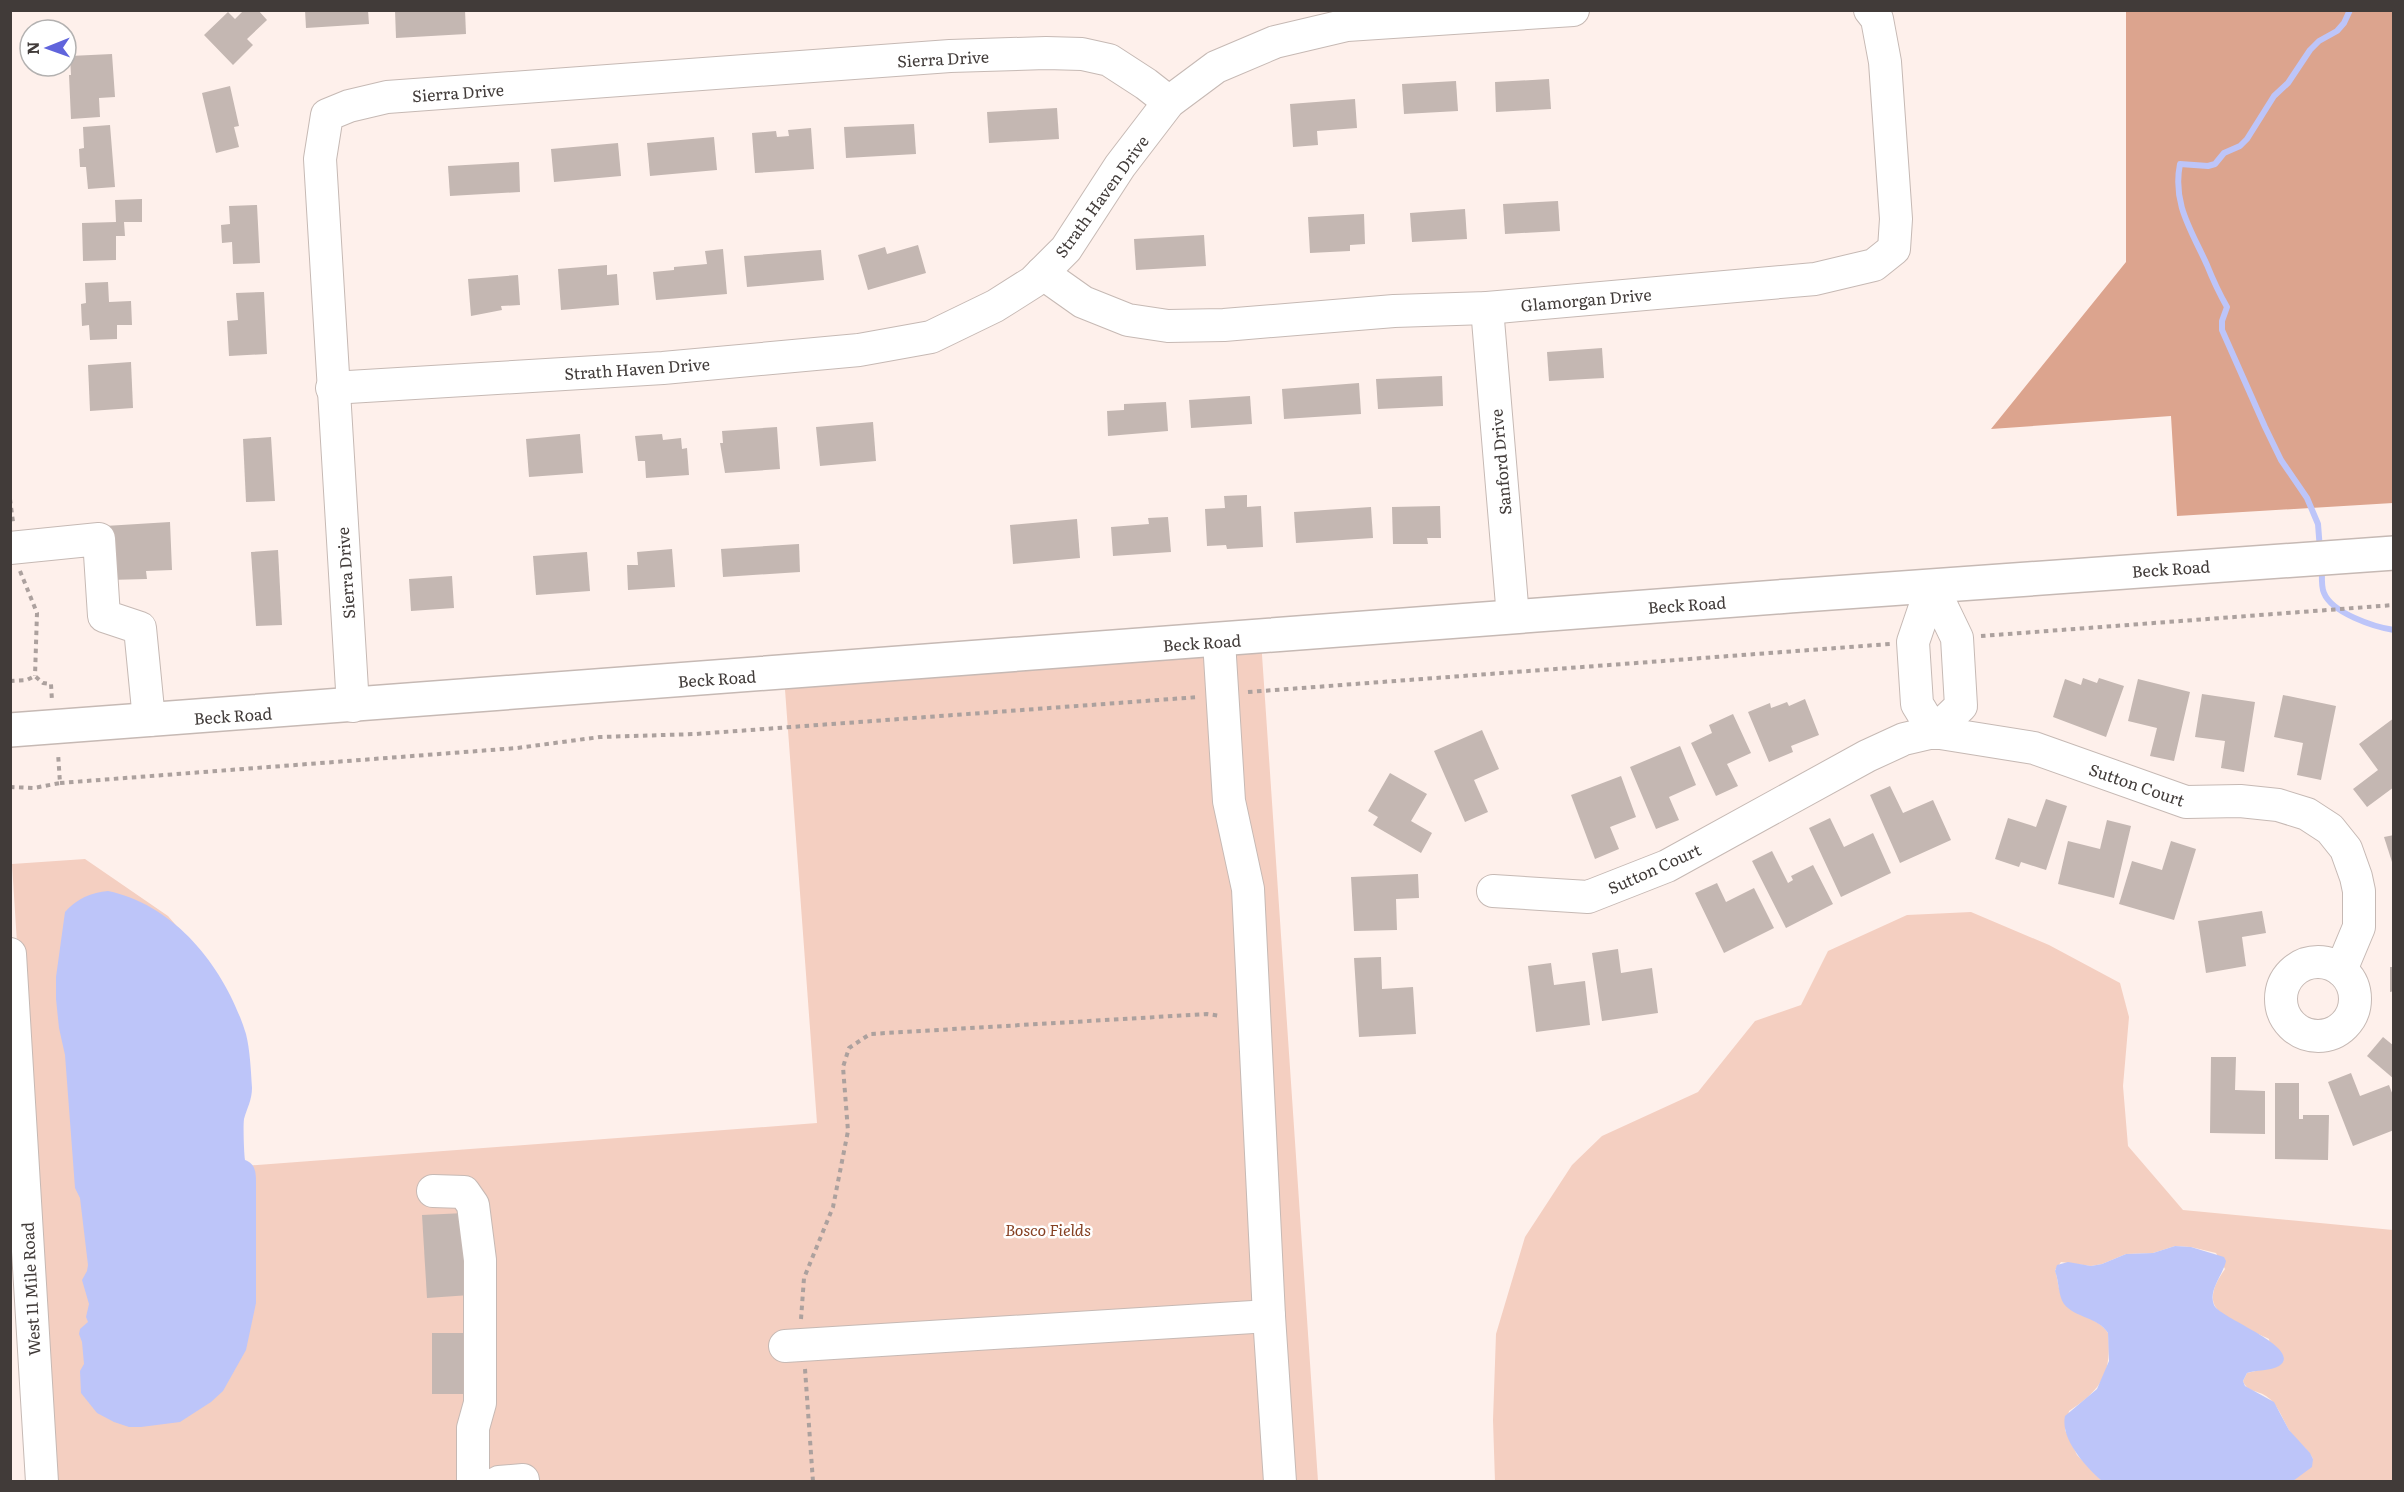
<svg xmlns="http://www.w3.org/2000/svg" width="2404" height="1492" font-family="Literata,serif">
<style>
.green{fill:#f4cfc1}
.forest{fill:#dca48e}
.water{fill:#bdc5f9}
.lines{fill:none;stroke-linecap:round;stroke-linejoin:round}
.stream{stroke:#bdc5f9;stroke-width:6}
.building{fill:#c4b7b2}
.minor-casing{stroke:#c6b9b4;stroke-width:34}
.major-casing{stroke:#c6b9b4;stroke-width:36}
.path{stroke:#aca19e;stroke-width:4;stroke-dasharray:4.5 4.5;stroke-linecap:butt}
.minor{stroke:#fff;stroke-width:32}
.major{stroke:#fff;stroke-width:33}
.labels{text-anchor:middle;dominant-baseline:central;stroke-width:5;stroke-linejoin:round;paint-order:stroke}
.street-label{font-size:16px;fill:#413b39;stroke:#fff}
.park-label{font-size:16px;font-style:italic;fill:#854022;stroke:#fff}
</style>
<rect width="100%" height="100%" fill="#fef0eb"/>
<g class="green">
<path d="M 1261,640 L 1318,1481 L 51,1481 L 12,864 L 85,859 L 168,916 L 200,953 L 244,1166 L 817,1123 L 784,676 Z"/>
<path d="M 1971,912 L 2049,945 L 2120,983 L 2129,1017 L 2123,1086 L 2128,1146 L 2183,1210 L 2393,1230 L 2393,1481 L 2293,1481 L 2313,1459 C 2308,1448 2296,1441 2289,1430 C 2282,1418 2278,1404 2266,1396 C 2257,1390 2247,1392 2243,1381 L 2247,1373 L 2273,1367 L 2269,1339 C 2255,1332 2214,1317 2213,1300 C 2212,1288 2219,1278 2225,1269 L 2216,1253 L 2191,1247 L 2175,1246 L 2153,1253 L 2126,1254 L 2102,1264 L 2091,1266 L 2061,1262 L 2055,1270 C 2058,1279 2058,1291 2063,1299 C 2074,1317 2097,1316 2108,1333 C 2112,1373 2102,1389 2069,1411 L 2065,1430 L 2077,1455 L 2102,1481 L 1495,1482 L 1493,1420 L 1496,1334 L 1525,1237 L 1572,1165 L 1602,1136 L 1698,1092 L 1755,1021 L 1801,1005 L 1828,951 L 1907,915 Z"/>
</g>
<path class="forest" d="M 2126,11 L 2393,11 L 2393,503 L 2177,516 L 2171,416 L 1991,429 L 2126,262 Z"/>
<g class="water">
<path d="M 108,891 C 176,905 226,969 246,1034 C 250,1050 251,1071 252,1088 C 252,1100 247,1108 244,1119 C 243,1127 244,1153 245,1160 C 256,1164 256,1173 256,1184 L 256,1303 L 246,1350 L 223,1391 L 211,1402 L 180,1422 L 141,1427 L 129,1427 L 114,1422 L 97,1413 L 81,1393 L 80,1371 L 84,1364 L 82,1342 L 79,1334 L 80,1329 L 88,1322 L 86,1317 L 89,1304 L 82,1280 L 87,1271 L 88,1265 L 80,1198 L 75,1188 L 65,1055 L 59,1028 L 56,999 L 56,977 L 65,912 C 76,899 92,892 108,891 Z"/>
<path d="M 2175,1246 L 2191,1247 L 2224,1257 L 2226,1261 C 2223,1275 2208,1290 2214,1305 C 2219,1318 2305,1348 2279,1366 C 2271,1371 2256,1370 2247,1373 L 2243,1381 L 2245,1386 L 2274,1402 L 2289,1430 L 2310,1453 L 2313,1459 L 2312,1467 L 2293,1481 L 2102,1481 C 2086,1467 2060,1439 2065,1416 L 2097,1389 L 2109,1361 L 2108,1333 C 2098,1317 2075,1318 2064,1304 C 2058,1295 2059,1281 2055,1271 L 2057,1265 L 2068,1262 L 2091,1266 L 2102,1264 L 2126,1254 L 2153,1253 Z"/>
</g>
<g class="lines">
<g class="stream">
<path d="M 2320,550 L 2318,524 L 2307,498 L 2281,460 L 2265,427 L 2222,330 L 2222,321 L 2227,307 C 2219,293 2213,280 2207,265 C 2192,231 2172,204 2180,164 L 2208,166 L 2215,164 L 2224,153 L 2240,146 L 2247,139 L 2274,96 L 2288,83 L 2310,50 L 2319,41 L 2337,31 L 2344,23 L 2350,10"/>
<path d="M 2322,569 C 2322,576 2321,587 2324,593 C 2332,613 2374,627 2394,630"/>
</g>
</g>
<g class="building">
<path d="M 244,10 L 258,10 L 267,20 L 247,39 L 253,45 L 233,65 L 204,35 L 228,12 L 235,19 Z"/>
<path d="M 305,10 L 368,10 L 369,24 L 306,28 Z"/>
<path d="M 395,10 L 465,10 L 466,34 L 396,38 Z"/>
<path d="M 112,54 L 115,97 L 99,98 L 100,117 L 71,119 L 69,75 L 71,75 L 70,56 Z"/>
<path d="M 1549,79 L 1551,109 L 1496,112 L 1495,82 Z"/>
<path d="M 1456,81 L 1458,111 L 1404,114 L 1402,84 Z"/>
<path d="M 230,86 L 239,126 L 234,127 L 239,147 L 216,153 L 202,93 Z"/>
<path d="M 1355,99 L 1357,128 L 1317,131 L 1318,145 L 1293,147 L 1290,104 Z"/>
<path d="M 1057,108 L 1059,139 L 989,143 L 987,112 Z"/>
<path d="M 914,124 L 916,154 L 846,158 L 844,127 Z"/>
<path d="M 110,125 L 115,187 L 88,189 L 86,167 L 80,167 L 79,149 L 84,148 L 83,127 Z"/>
<path d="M 811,128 L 814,169 L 755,173 L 752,133 L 776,131 L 777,137 L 789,136 L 788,130 Z"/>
<path d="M 714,137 L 717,170 L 650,176 L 647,143 Z"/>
<path d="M 618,143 L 621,176 L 554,182 L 551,149 Z"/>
<path d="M 519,162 L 520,192 L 450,196 L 448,166 Z"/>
<path d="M 142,199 L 142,222 L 124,222 L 125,236 L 116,236 L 116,260 L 83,261 L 82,223 L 116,222 L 115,200 Z"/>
<path d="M 1558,201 L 1560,231 L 1505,234 L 1503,204 Z"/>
<path d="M 257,205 L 260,263 L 233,264 L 232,242 L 222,243 L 221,225 L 230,224 L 229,206 Z"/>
<path d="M 1465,209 L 1467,239 L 1412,242 L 1410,213 Z"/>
<path d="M 1364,214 L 1365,244 L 1350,245 L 1350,251 L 1310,253 L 1308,217 Z"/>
<path d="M 1204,235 L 1206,266 L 1136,270 L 1134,239 Z"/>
<path d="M 918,245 L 926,273 L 868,290 L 858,255 L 885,247 L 887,254 Z"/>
<path d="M 723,249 L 727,294 L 656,300 L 653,272 L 674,270 L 674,267 L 707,264 L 705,251 Z"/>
<path d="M 821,250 L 824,280 L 747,287 L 744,256 Z"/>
<path d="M 607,265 L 607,275 L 617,274 L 619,305 L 561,310 L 558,269 Z"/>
<path d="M 518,275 L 520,305 L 501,306 L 502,310 L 471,316 L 468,279 Z"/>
<path d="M 108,282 L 109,302 L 131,301 L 132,325 L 117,325 L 117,339 L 90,340 L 89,325 L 82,326 L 81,304 L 86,303 L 85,283 Z"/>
<path d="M 264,292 L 267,354 L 229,356 L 227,321 L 238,320 L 236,293 Z"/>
<path d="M 1602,348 L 1604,378 L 1549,381 L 1547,352 Z"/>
<path d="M 131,362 L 133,408 L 90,411 L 88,365 Z"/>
<path d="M 1442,376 L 1443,406 L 1378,409 L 1376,379 Z"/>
<path d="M 1359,383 L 1361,414 L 1284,419 L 1282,389 Z"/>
<path d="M 1250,396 L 1252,424 L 1191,428 L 1189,400 Z"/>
<path d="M 1166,402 L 1168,431 L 1108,436 L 1107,411 L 1124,410 L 1124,404 Z"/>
<path d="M 873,422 L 876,461 L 820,466 L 816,427 Z"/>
<path d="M 777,427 L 780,469 L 725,473 L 720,443 L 723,443 L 722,431 Z"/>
<path d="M 580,434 L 583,473 L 529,477 L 526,439 Z"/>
<path d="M 662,434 L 663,440 L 681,438 L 682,449 L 687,448 L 689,475 L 646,478 L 645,461 L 638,461 L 635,436 Z"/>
<path d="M 271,437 L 275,501 L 246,502 L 243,439 Z"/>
<path d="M 1247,495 L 1247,507 L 1261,506 L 1263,547 L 1227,549 L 1226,545 L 1207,546 L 1205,509 L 1225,508 L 1224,496 Z"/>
<path d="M 1440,506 L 1441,538 L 1427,538 L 1428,544 L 1393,544 L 1392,507 Z"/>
<path d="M 1371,507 L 1373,538 L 1296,543 L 1294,512 Z"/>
<path d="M 1168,517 L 1171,552 L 1113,556 L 1111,527 L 1149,524 L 1148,518 Z"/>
<path d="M 1077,519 L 1080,558 L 1013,564 L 1010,525 Z"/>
<path d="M 170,522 L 172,570 L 146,571 L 147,579 L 108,580 L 105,526 Z"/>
<path d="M 799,544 L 800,572 L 723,577 L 721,549 Z"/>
<path d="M 672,549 L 675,587 L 628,590 L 627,565 L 638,565 L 637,552 Z"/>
<path d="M 278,550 L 282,625 L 256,626 L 251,552 Z"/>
<path d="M 587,552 L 590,591 L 536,595 L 533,556 Z"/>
<path d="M 452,576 L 454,608 L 411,611 L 409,579 Z"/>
<path d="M 2083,678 L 2097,683 L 2099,678 L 2124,686 L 2106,737 L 2053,717 L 2065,679 L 2081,685 Z"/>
<path d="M 2138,679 L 2190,692 L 2174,761 L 2150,756 L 2157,728 L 2128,721 Z"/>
<path d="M 2202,694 L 2255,702 L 2244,772 L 2221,768 L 2225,741 L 2195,737 Z"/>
<path d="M 2283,695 L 2336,706 L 2321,780 L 2297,775 L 2303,743 L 2274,737 Z"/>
<path d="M 1805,699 L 1819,735 L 1791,746 L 1793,752 L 1769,762 L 1748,712 L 1770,703 L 1771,708 L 1787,702 L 1789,706 Z"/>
<path d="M 1733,714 L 1751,753 L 1727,764 L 1738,786 L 1716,796 L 1691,743 L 1712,733 L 1709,725 Z"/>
<path d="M 2394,718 L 2394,787 L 2367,807 L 2353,789 L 2378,770 L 2359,744 Z"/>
<path d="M 1482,730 L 1499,769 L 1474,780 L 1488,812 L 1465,822 L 1434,751 Z"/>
<path d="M 1680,746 L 1696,785 L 1669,797 L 1679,820 L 1656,829 L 1630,767 Z"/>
<path d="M 1390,773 L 1427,794 L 1411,821 L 1432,833 L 1421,853 L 1373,825 L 1378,817 L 1368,811 Z"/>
<path d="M 1621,776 L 1636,817 L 1610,827 L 1619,849 L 1595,859 L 1571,795 Z"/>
<path d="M 1890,786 L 1903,813 L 1933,800 L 1951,840 L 1900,863 L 1870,795 Z"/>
<path d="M 2046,799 L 2067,806 L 2046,870 L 2021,862 L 2019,867 L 1995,859 L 2008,818 L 2036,827 Z"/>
<path d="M 1830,818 L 1844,847 L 1873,833 L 1891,873 L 1841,897 L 1809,828 Z"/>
<path d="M 2107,820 L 2131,826 L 2114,898 L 2058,884 L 2068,841 L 2100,849 Z"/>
<path d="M 2394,835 L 2394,861 L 2392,862 L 2384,837 Z"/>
<path d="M 2171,841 L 2196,849 L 2174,920 L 2119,904 L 2132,861 L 2162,870 Z"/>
<path d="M 1772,851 L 1788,883 L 1793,880 L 1791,876 L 1813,865 L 1833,904 L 1786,928 L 1752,861 Z"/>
<path d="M 1418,874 L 1419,898 L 1396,899 L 1397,930 L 1354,931 L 1351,877 Z"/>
<path d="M 1717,883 L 1726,902 L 1754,888 L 1774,928 L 1724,953 L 1695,893 Z"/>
<path d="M 2262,911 L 2266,933 L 2242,937 L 2246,966 L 2206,973 L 2198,921 Z"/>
<path d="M 1618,949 L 1621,973 L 1652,968 L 1658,1013 L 1602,1021 L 1592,953 Z"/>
<path d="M 1381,957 L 1382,989 L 1413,987 L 1416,1034 L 1359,1037 L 1354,958 Z"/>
<path d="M 1551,963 L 1554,985 L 1585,981 L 1590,1025 L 1536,1032 L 1528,966 Z"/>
<path d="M 2390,967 L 2394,967 L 2394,991 L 2390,992 Z"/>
<path d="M 2383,1037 L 2394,1046 L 2394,1079 L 2367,1056 Z"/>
<path d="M 2211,1057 L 2236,1057 L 2235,1090 L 2265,1091 L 2265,1134 L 2210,1133 Z"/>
<path d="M 2351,1073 L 2360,1096 L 2389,1085 L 2394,1098 L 2394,1130 L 2353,1146 L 2328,1082 Z"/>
<path d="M 2275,1083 L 2299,1083 L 2299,1119 L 2303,1119 L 2303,1115 L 2329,1115 L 2328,1160 L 2275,1159 Z"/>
<path d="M 465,1213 L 470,1295 L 427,1298 L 422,1215 Z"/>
<rect x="432" y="1333" width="31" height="61"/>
</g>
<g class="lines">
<defs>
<g id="minor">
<path d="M 1042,273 L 1083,302 L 1128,320 L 1168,326 L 1224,325 L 1394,311 L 1487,308 L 1815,279 L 1874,265 L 1894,249 L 1896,219 L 1885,62 L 1877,19 L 1870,10"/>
<path d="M 1487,308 L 1513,617"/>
<path d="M 332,388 L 663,368 L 859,350 L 931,337 L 995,306 L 1033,282 L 1066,249 L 1120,166 L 1169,102 L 1216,67 L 1275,42 L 1347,25 L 1573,10"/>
<path d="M 10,548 L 99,539 L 104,616 L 140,628 L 149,720"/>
<path d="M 1932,586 L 1957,638 L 1961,706 L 1934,732 L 1917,704 L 1913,642 Z"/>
<path d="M 1219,641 L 1229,801 L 1248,889 L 1269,1316 L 1280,1482"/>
<path d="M 353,706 L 320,159 L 327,115 L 349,106 L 387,97 L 950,56 L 1046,53 L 1082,54 L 1109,60 L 1146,84 L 1169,102"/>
<path d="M 1493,891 L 1588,897 L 1667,866 L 1867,756 L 1904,739 L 1934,732 L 2034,748 L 2186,802 L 2240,801 L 2278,805 L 2307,814 L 2330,829 L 2346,849 L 2356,877 L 2359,891 L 2359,927 L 2341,970"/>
<path d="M 10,954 L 42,1482"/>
<circle cx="2318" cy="999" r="37"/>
<path d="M 433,1191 L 464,1192 L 473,1205 L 480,1260 L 480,1403 L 473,1428 L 473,1482"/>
<path d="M 785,1346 L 1269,1316"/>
<path d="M 499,1482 L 523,1480"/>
</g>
<path id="major" d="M 10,730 C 805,673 1599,607 2394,553"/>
</defs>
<use href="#minor" class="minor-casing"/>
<use href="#major" class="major-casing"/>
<g class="path">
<path d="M 10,499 L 13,522"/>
<path d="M 20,571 L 37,613 L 35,676"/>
<path d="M 1981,636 L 2394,605"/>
<path d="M 10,681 L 27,680 L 35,676 L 43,683 L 51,684 L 52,701"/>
<path d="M 1248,692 L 1890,644"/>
<path d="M 60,783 L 517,748 L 600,737 L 696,734 L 1199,697"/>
<path d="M 10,787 L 34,788 L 60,783 L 58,753"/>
<path d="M 801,1319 L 804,1278 L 833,1207 L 848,1131 L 843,1067 L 849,1048 L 870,1034 L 1207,1014 L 1221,1016"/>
<path d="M 805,1369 L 813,1482"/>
</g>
<use href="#minor" class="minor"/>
<use href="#major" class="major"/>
</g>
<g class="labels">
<g class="street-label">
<text transform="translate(943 58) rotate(-3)">Sierra Drive</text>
<text transform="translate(458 92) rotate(-4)">Sierra Drive</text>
<text transform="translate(1101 196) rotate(-54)">Strath Haven Drive</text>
<text transform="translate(1586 299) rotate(-5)">Glamorgan Drive</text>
<text transform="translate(637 368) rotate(-4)">Strath Haven Drive</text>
<text transform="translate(1500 462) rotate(-95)">Sanford Drive</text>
<text transform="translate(2171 568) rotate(-4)">Beck Road</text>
<text transform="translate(345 573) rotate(-94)">Sierra Drive</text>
<text transform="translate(1687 604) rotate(-4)">Beck Road</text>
<text transform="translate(1202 642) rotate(-4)">Beck Road</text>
<text transform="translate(717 678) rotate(-4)">Beck Road</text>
<text transform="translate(233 715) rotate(-4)">Beck Road</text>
<text transform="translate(2137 784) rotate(19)">Sutton Court</text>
<text transform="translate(1654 868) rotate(-24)">Sutton Court</text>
<text transform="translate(30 1289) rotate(-93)">West 11 Mile Road</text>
</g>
<g class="park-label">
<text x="1048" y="1229">Bosco Fields</text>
</g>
</g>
<rect width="2404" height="1492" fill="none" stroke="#413b39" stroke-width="24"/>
<g transform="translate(48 48) rotate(269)"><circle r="28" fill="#ffffff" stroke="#b3b1b0" stroke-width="1.5"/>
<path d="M0-4.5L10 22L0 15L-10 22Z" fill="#6064dc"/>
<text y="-9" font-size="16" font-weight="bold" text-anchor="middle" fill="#413b39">N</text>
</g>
</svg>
